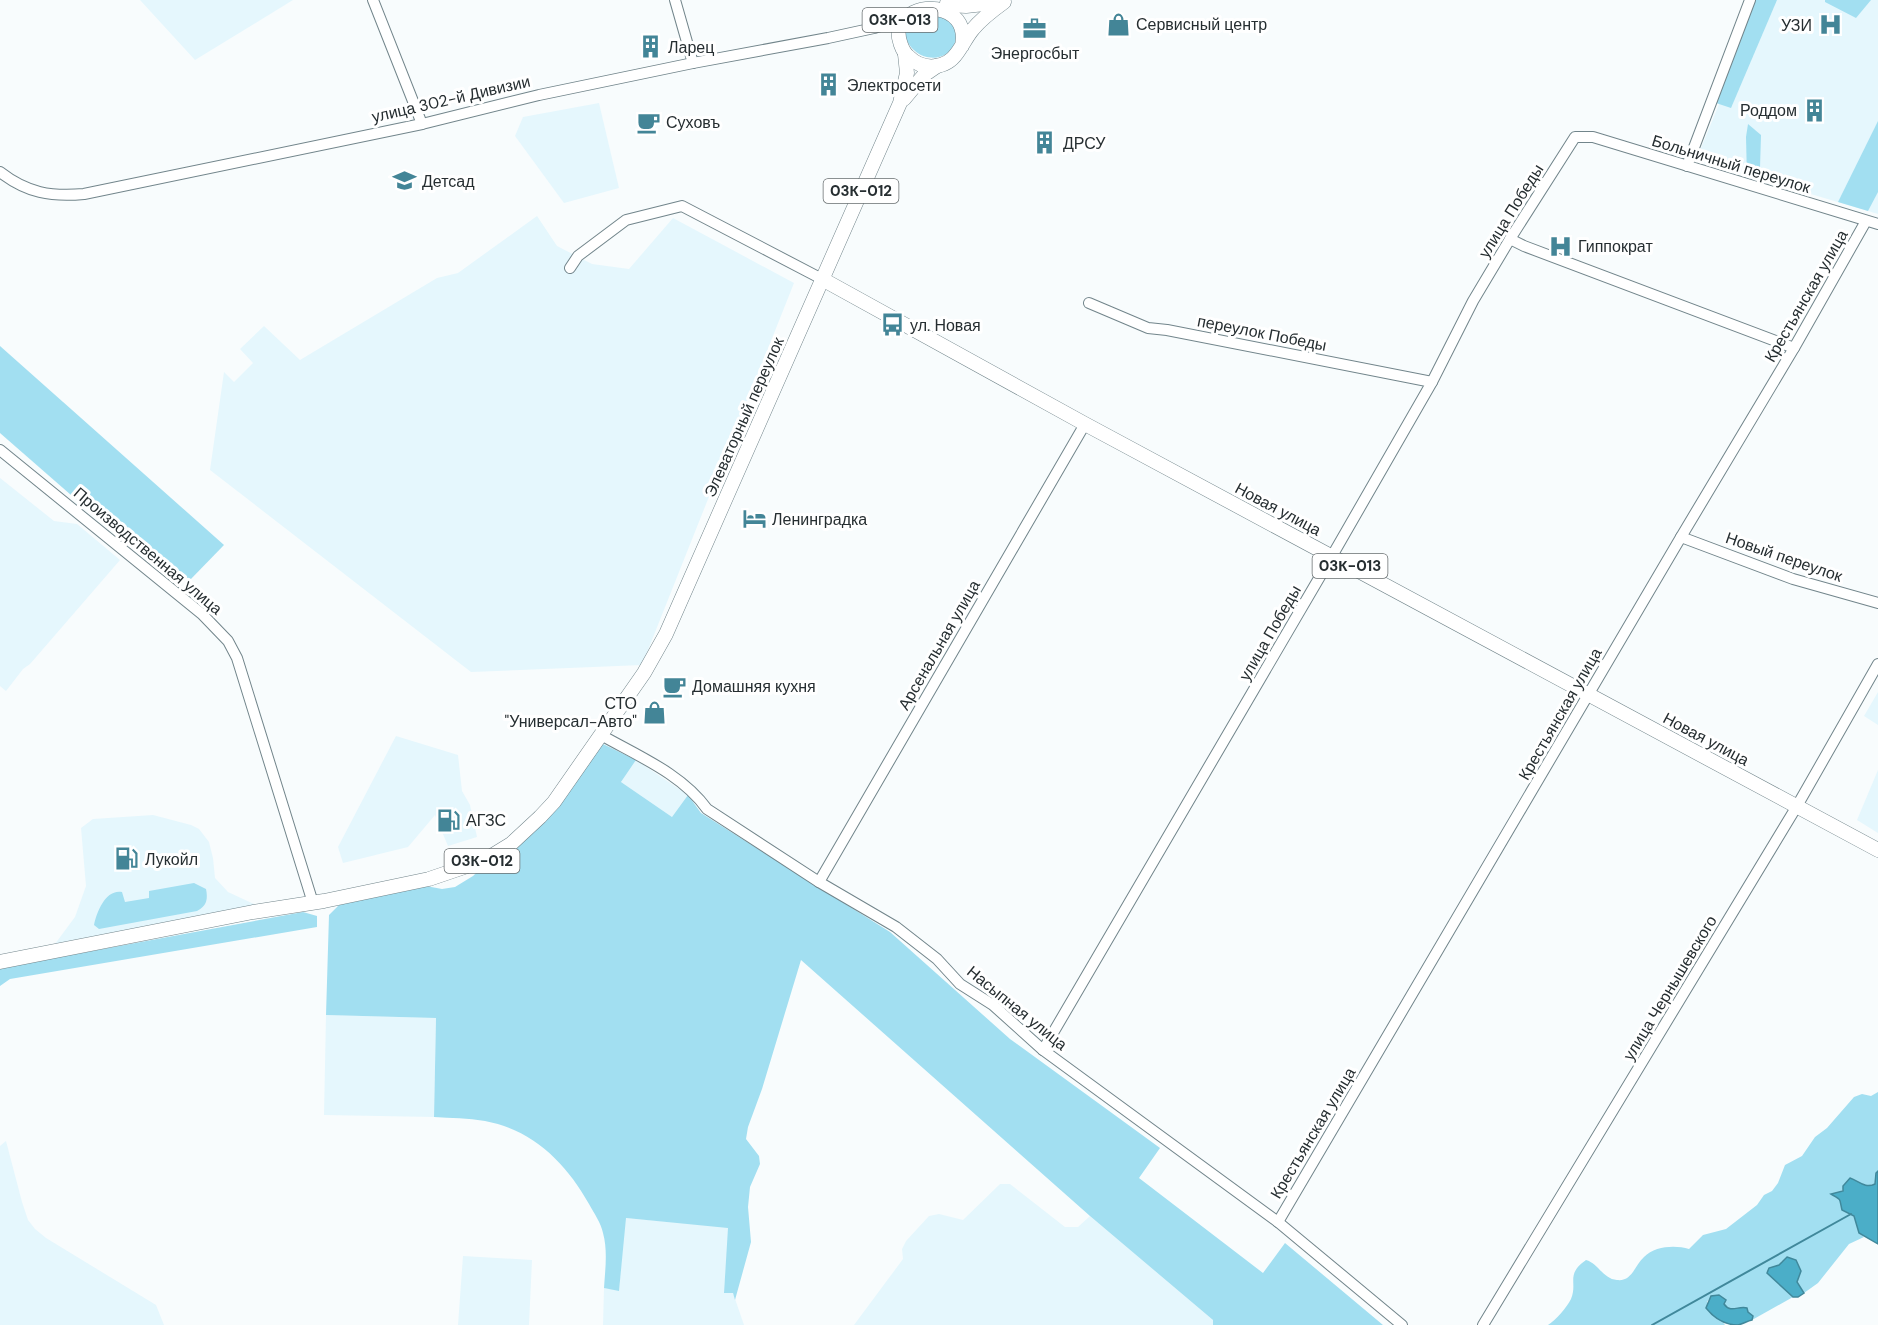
<svg xmlns="http://www.w3.org/2000/svg" width="1878" height="1325" font-family="'DM Sans',sans-serif">
<style>
.built{fill:#e5f7fd}
.green{fill:#a2dff1}
.water{fill:#4baec8;stroke:#40889b;stroke-width:1.5}
.lines{fill:none;stroke-linecap:round;stroke-linejoin:round}
.stream{stroke:#40889b;stroke-width:2}
.minor-casing{stroke:#72858b;stroke-width:12}
.major-casing{stroke:#72858b;stroke-width:15}
.minor{stroke:#fff;stroke-width:10}
.major{stroke:#fff;stroke-width:14}
.labels{text-anchor:middle;dominant-baseline:central;stroke-width:6;stroke-linejoin:round;paint-order:stroke}
.shield{fill:#fff;stroke:#676d6f;stroke-width:1.5}
.shield-label{font-size:15px;font-weight:bold;fill:#262e31}
.poi-label{font-size:16px;fill:#262e31;stroke:#fff;text-anchor:start}
.street-label{font-size:16px;fill:#262e31;stroke:#fff}
</style>
<rect width="100%" height="100%" fill="#f8fcfd"/>
<g class="built">
<path d="M 140,0 L 293,0 L 195,60 Z"/>
<path d="M 1762,0 L 1878,0 L 1878,214 L 1696,160 Z"/>
<path d="M 599,103 L 619,188 L 564,203 L 515,136 L 523,117 Z"/>
<path d="M 537,216 L 557,246 L 592,264 L 629,269 L 673,218 L 794,283 L 642,665 L 471,672 L 210,470 L 224,372 L 234,382 L 253,363 L 240,349 L 264,326 L 300,360 L 437,278 L 458,273 Z"/>
<path d="M 0,478 L 54,521 L 77,524 L 120,560 L 30,664 L 23,669 L 6,691 L 0,686 Z"/>
<path d="M 1878,692 L 1878,725 L 1864,716 Z"/>
<path d="M 396,736 L 458,755 L 462,791 L 470,805 L 477,837 L 448,846 L 435,815 L 408,847 L 343,863 L 338,847 Z"/>
<path d="M 636,760 L 688,795 L 672,817 L 621,782 Z"/>
<path d="M 1878,770 L 1878,833 L 1857,820 Z"/>
<path d="M 153,815 L 191,825 L 199,829 L 209,842 L 213,858 L 215,878 L 228,892 L 256,905 L 55,944 L 75,917 L 86,886 L 81,828 L 93,819 Z"/>
<path d="M 326,1015 L 436,1018 L 434,1117 L 324,1115 Z"/>
<path d="M 6,1141 L 22,1202 L 28,1220 L 35,1229 L 46,1238 L 156,1305 L 164,1325 L 0,1325 L 0,1146 Z"/>
<path d="M 1000,1184 L 1010,1184 L 1065,1227 L 1078,1227 L 1090,1216 L 1213,1320 L 1213,1325 L 854,1325 L 903,1259 L 902,1249 L 906,1241 L 929,1216 L 939,1214 L 963,1220 Z"/>
<path d="M 625,1218 L 729,1227 L 724,1293 L 733,1293 L 744,1325 L 603,1325 L 604,1288 L 619,1290 Z"/>
<path d="M 463,1256 L 532,1260 L 529,1325 L 458,1325 Z"/>
</g>
<g class="green">
<path d="M 1751,0 L 1777,0 L 1731,108 L 1713,102 Z"/>
<path d="M 1825,0 L 1871,0 L 1856,18 L 1825,2 Z"/>
<path d="M 917,9 L 954,20 C 955,26 957,33 956,39 C 949,68 908,62 904,30 Z"/>
<path d="M 1878,121 L 1878,192 L 1868,211 L 1838,202 Z"/>
<path d="M 1748,124 L 1761,135 L 1760,167 L 1747,178 L 1746,137 Z"/>
<path d="M 0,346 L 224,545 L 189,581 L 79,502 L 0,433 Z"/>
<path d="M 603,744 L 636,760 L 621,782 L 672,817 L 688,795 L 701,813 L 890,932 L 1010,1039 L 1160,1148 L 1139,1178 L 1263,1273 L 1285,1243 L 1383,1325 L 1213,1325 L 1213,1320 L 1090,1216 L 801,960 L 762,1089 L 748,1127 L 746,1139 L 759,1156 L 760,1164 L 750,1187 L 748,1207 L 751,1242 L 735,1300 L 733,1293 L 724,1293 L 728,1228 L 626,1218 L 619,1291 L 604,1288 C 605,1271 608,1251 603,1233 C 601,1223 594,1213 589,1204 C 566,1163 533,1130 485,1121 C 468,1118 451,1118 434,1117 L 436,1018 L 326,1015 L 329,915 L 340,904 L 426,886 L 442,889 L 455,887 L 473,876 L 480,869 L 511,851 L 542,824 Z"/>
<path d="M 194,883 L 206,889 C 208,899 207,906 197,911 L 99,929 L 94,925 C 97,911 106,889 122,892 L 125,902 L 149,898 L 149,891 Z"/>
<path d="M 303,912 L 317,916 L 317,927 L 10,979 L 0,986 L 0,968 Z"/>
<path d="M 1878,1092 L 1878,1171 L 1876,1174 L 1875,1184 L 1865,1186 L 1855,1180 C 1846,1184 1843,1191 1835,1196 L 1840,1198 L 1842,1202 L 1842,1210 L 1854,1216 L 1859,1233 L 1864,1237 L 1849,1244 L 1818,1283 L 1804,1293 L 1797,1282 L 1797,1277 L 1782,1261 L 1779,1265 L 1773,1267 L 1784,1287 L 1793,1297 L 1752,1320 L 1753,1316 L 1726,1307 L 1715,1295 L 1711,1296 L 1707,1302 L 1725,1325 L 1548,1325 C 1556,1320 1567,1307 1571,1299 C 1578,1282 1565,1275 1586,1260 C 1598,1263 1603,1279 1617,1280 C 1632,1282 1635,1265 1644,1257 C 1655,1246 1675,1245 1689,1249 L 1703,1235 L 1726,1229 L 1757,1205 L 1764,1195 L 1772,1191 L 1778,1183 L 1785,1165 L 1802,1156 L 1815,1137 L 1827,1128 L 1854,1097 L 1862,1094 L 1871,1096 Z"/>
</g>
<g class="water">
<path d="M 1878,1171 L 1878,1244 L 1859,1233 L 1854,1216 L 1842,1210 C 1839,1197 1842,1201 1831,1194 L 1843,1191 L 1843,1186 L 1850,1178 C 1859,1181 1865,1189 1875,1184 L 1876,1173 Z"/>
<path d="M 1787,1257 L 1796,1260 L 1801,1271 L 1797,1282 L 1804,1293 L 1798,1297 L 1793,1297 L 1767,1273 L 1769,1268 L 1779,1265 Z"/>
<path d="M 1719,1295 L 1726,1300 L 1724,1304 C 1731,1314 1739,1305 1747,1308 L 1748,1312 L 1753,1316 L 1752,1320 C 1747,1321 1743,1324 1738,1325 C 1724,1325 1714,1318 1706,1308 L 1711,1296 Z"/>
</g>
<g class="lines">
<path class="stream" d="M 1652,1325 L 1851,1214"/>
<defs>
<g id="minor">
<path d="M 373,0 L 422,124"/>
<path d="M 675,0 L 693,63"/>
<path d="M 1687,166 L 1750,0"/>
<path d="M 0,172 C 27,193 51,197 84,194 L 422,124 L 539,95 L 693,63 L 828,38 L 874,28 L 900,19"/>
<path d="M 1510,239 L 1524,246 L 1794,348"/>
<path d="M 570,268 L 578,256 L 626,220 L 682,206 L 822,279"/>
<path d="M 1089,303 L 1148,328 L 1167,330 L 1432,382"/>
<path d="M 0,450 L 202,614 L 228,641 L 237,658 L 313,903"/>
<path d="M 1681,537 L 1793,579 L 1878,603"/>
<path d="M 601,735 C 638,756 682,774 707,809 L 819,882 L 896,927 L 937,959 L 960,984 L 993,1005 L 1043,1050 L 1278,1222 L 1402,1325"/>
<path d="M 819,882 L 1085,424"/>
<path d="M 1043,1050 L 1332,556 L 1432,382 L 1473,301 L 1510,239 L 1575,137 L 1593,137 L 1878,224"/>
<path d="M 1278,1222 L 1681,537 L 1794,348 L 1866,221"/>
<path d="M 1483,1325 L 1797,806 L 1878,664"/>
</g>
<g id="major">
<path d="M 947,3 L 949,5 L 966,6 L 1002,2"/>
<path d="M 962,46 C 971,0 907,0 899,28 C 897,37 902,52 909,57 C 923,71 946,69 957,53 C 963,45 967,36 973,29 C 982,18 993,10 1004,2"/>
<path d="M 904,99 L 924,75 L 937,66"/>
<path d="M 822,279 L 1085,424 L 1878,850"/>
<path d="M 0,962 L 253,912 L 324,901 L 429,879 L 485,860 L 511,844 L 540,817 L 554,802 L 644,673 L 666,634 L 900,103 L 907,73 L 905,54"/>
</g>
</defs>
<use href="#minor" class="minor-casing"/>
<use href="#major" class="major-casing"/>
<use href="#minor" class="minor"/>
<use href="#major" class="major"/>
</g>
<defs>
<symbol id="shop-bare" viewBox="-9 -9 18 18"><path d="M-5-2.5h2.3a2.7 3.5 0 0 1 5.4 0H5L5.5 6h-11ZM-1.5-2.5h3a1.5 2.3 0 0 0-3 0Z" fill="#438597" stroke="#fff" stroke-width="2.5" paint-order="stroke"/></symbol>
<symbol id="hospital-bare" viewBox="-9 -9 18 18"><path d="M-5-5h3v3.5h4V-5h3V5h-3V1.5h-4V5h-3Z" fill="#438597" stroke="#fff" stroke-width="2.5" paint-order="stroke"/></symbol>
<symbol id="office-bare" viewBox="-9 -9 18 18"><path d="M-6-3h4V-5.5h4V-3h4V5H-6ZM-1-4.5V-3h2v-1.5ZM-6 0V1H6V0Z" fill="#438597" stroke="#fff" stroke-width="2.5" paint-order="stroke"/></symbol>
<symbol id="building-bare" viewBox="-9 -9 18 18"><path d="M-4-6H4V6H1V3H-1V6H-4ZM-2.5-4.3h1.7v1.8h-1.7ZM.8-4.3h1.7v1.8H.8ZM-2.5-1h1.7V.8h-1.7ZM.8-1h1.7V.8H.8Z" fill="#438597" stroke="#fff" stroke-width="2.5" paint-order="stroke"/></symbol>
<symbol id="cafe-bare" viewBox="-9 -9 18 18"><path d="M-5.5-4.5H6V0H3Q3 3.5 0 3.5H-2.5Q-5.5 3.5-5.5 0ZM3-3.2v2h1.7v-2ZM-6 4.5H4V6H-6Z" fill="#438597" stroke="#fff" stroke-width="2.5" paint-order="stroke"/></symbol>
<symbol id="school-bare" viewBox="-9 -9 18 18"><path d="M0-5L7-2L0 1L-7-2ZM-4 1L0 2.5L4 1V4Q0 6-4 4Z" fill="#438597" stroke="#fff" stroke-width="2.5" paint-order="stroke"/></symbol>
<symbol id="bus-bare" viewBox="-9 -9 18 18"><path d="M-5-6H5V4H4V6H2V4H-2V6H-4V4H-5ZM-3.5-4V0h7V-4ZM-3.5 1.2v1.5H-2V1.2ZM2 1.2v1.5H3.5V1.2Z" fill="#438597" stroke="#fff" stroke-width="2.5" paint-order="stroke"/></symbol>
<symbol id="hotel-bare" viewBox="-9 -9 18 18"><path d="M-6-4.5h1.5V1H6V5H4.5V3h-9V5H-6ZM-4 0a1.8 1.8 0 1 1 3.6 0ZM.5 0V-2.5h3Q6-2.5 6 0Z" fill="#438597" stroke="#fff" stroke-width="2.5" paint-order="stroke"/></symbol>
<symbol id="fuel-bare" viewBox="-9 -9 18 18"><path d="M-5.5-6h7V0h2V4h1.3V-2.5L3-4.5l.8-.8L6-3V5H2.5V1h-1V6h-7ZM-4.2-4.7v3.2H.2V-4.7Z" fill="#438597" stroke="#fff" stroke-width="2.5" paint-order="stroke"/></symbol>
</defs>
<g fill-rule="evenodd">
<use href="#shop-bare" x="1102" y="8" width="33" height="33"/>
<use href="#hospital-bare" x="1814" y="8" width="33" height="33"/>
<use href="#office-bare" x="1018" y="12" width="33" height="33"/>
<use href="#building-bare" x="634" y="30" width="33" height="33"/>
<use href="#building-bare" x="812" y="68" width="33" height="33"/>
<use href="#building-bare" x="1798" y="94" width="33" height="33"/>
<use href="#cafe-bare" x="632" y="106" width="33" height="33"/>
<use href="#building-bare" x="1028" y="126" width="33" height="33"/>
<use href="#school-bare" x="388" y="164" width="33" height="33"/>
<use href="#hospital-bare" x="1544" y="230" width="33" height="33"/>
<use href="#bus-bare" x="876" y="308" width="33" height="33"/>
<use href="#hotel-bare" x="738" y="502" width="33" height="33"/>
<use href="#cafe-bare" x="658" y="670" width="33" height="33"/>
<use href="#shop-bare" x="638" y="696" width="33" height="33"/>
<use href="#fuel-bare" x="432" y="804" width="33" height="33"/>
<use href="#fuel-bare" x="110" y="842" width="33" height="33"/>
</g>
<g class="labels">
<g class="shield">
<rect x="862.5" y="8" width="75" height="24" rx="4.5"/>
<rect x="823.5" y="179" width="75" height="24" rx="4.5"/>
<rect x="1312.5" y="554" width="75" height="24" rx="4.5"/>
<rect x="444.5" y="849" width="75" height="24" rx="4.5"/>
</g>
<g class="shield-label">
<text x="900" y="20">03К-013</text>
<text x="861" y="191">03К-012</text>
<text x="1350" y="566">03К-013</text>
<text x="482" y="861">03К-012</text>
</g>
<g class="poi-label">
<text x="1136" y="24">Сервисный центр</text>
<text x="1812" y="25" text-anchor="end">УЗИ</text>
<text x="668" y="47">Ларец</text>
<text x="1035" y="53" text-anchor="middle">Энергосбыт</text>
<text x="847" y="85">Электросети</text>
<text x="1797" y="110" text-anchor="end">Роддом</text>
<text x="666" y="122">Суховъ</text>
<text x="1063" y="143">ДРСУ</text>
<text x="422" y="181">Детсад</text>
<text x="1578" y="246">Гиппократ</text>
<text x="910" y="325">ул. Новая</text>
<text x="772" y="519">Ленинградка</text>
<text x="692" y="686">Домашняя кухня</text>
<text x="637" y="703" text-anchor="end">СТО<tspan x="637" dy="18">"Универсал-Авто"</tspan></text>
<text x="466" y="820">АГЗС</text>
<text x="145" y="859">Лукойл</text>
</g>
<g class="street-label">
<text transform="translate(451 99) rotate(-13)">улица 302-й Дивизии</text>
<text transform="translate(1731 164) rotate(17)">Больничный переулок</text>
<text transform="translate(1511 211) rotate(-58)">улица Победы</text>
<text transform="translate(1806 296) rotate(-60)">Крестьянская улица</text>
<text transform="translate(1262 333) rotate(11)">переулок Победы</text>
<text transform="translate(744 417) rotate(-66)">Элеваторный переулок</text>
<text transform="translate(1278 509) rotate(28)">Новая улица</text>
<text transform="translate(148 551) rotate(40)">Производственная улица</text>
<text transform="translate(1784 557) rotate(19)">Новый переулок</text>
<text transform="translate(1270 633) rotate(-60)">улица Победы</text>
<text transform="translate(939 645) rotate(-60)">Арсенальная улица</text>
<text transform="translate(1560 714) rotate(-60)">Крестьянская улица</text>
<text transform="translate(1706 739) rotate(28)">Новая улица</text>
<text transform="translate(1670 988) rotate(-59)">улица Чернышевского</text>
<text transform="translate(1017 1008) rotate(39)">Насыпная улица</text>
<text transform="translate(1313 1133) rotate(-59)">Крестьянская улица</text>
</g>
</g>
</svg>
